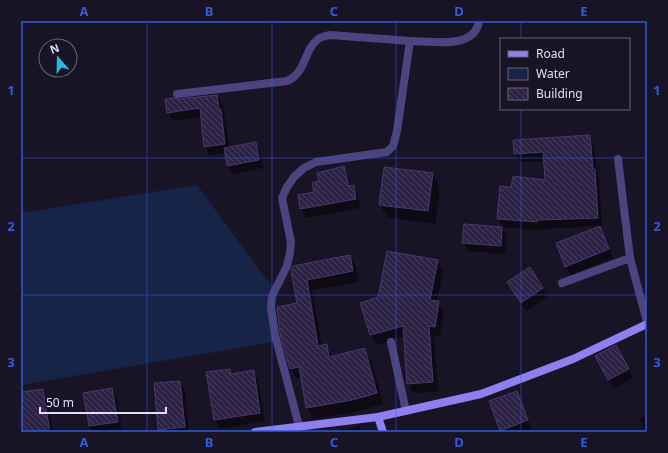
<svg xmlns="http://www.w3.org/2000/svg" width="668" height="453" font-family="'Noto Sans',sans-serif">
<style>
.water{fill:#162448}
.shadow{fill:#0007}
.building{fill:url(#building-back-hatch);stroke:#47376e}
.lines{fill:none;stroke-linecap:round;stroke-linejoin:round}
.lane{stroke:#4d447f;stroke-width:8}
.secondary{stroke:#8e80ee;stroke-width:8}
.grid{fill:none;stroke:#315cdc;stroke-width:1;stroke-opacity:0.55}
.neatline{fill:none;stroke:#315cdc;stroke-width:1.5}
.grid-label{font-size:13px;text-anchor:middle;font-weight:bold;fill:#315cdc}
</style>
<defs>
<pattern id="building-back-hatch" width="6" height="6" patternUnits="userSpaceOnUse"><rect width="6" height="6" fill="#2c2245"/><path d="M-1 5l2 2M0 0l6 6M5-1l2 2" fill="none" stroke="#4a4261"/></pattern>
</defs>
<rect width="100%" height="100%" fill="#191326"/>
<path class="water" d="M 197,185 L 274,289 L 274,342 L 21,385 L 21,213 Z"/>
<g class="shadow">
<path d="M 217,96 L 222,104 L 225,118 L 229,148 L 255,143 L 260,152 L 263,168 L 233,174 L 228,166 L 226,153 L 210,155 L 205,146 L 202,117 L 173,121 L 168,112 L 178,100 Z"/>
<path d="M 590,136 L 594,145 L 597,174 L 599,178 L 602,226 L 542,229 L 542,230 L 503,227 L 498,219 L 512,188 L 546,181 L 545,161 L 520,162 L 515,154 Z"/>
<path d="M 343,167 L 348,176 L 351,186 L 353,186 L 358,194 L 360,208 L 306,218 L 301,209 L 299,196 L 315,193 Z"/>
<path d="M 432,174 L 440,187 L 435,224 L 387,217 L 380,205 Z"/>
<path d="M 600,227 L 613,258 L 571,275 L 566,266 Z"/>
<path d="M 502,228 L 507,236 L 505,254 L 468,251 L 463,243 Z"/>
<path d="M 350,256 L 356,267 L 359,282 L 312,290 L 322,346 L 326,345 L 333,358 L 365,349 L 371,360 L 383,404 L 359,411 L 313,419 L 307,408 L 302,378 L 297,379 L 290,368 L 298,304 L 292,271 Z"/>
<path d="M 437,261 L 443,271 L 437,302 L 444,312 L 440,336 L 434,335 L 438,392 L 413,393 L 408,383 L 405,336 L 376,345 L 371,335 L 361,303 L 379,298 Z"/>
<path d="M 542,288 L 547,297 L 526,311 L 513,291 Z"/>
<path d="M 647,338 L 647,349 L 644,339 Z"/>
<path d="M 621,354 L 633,378 L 614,388 L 596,356 Z"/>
<path d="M 230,370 L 233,375 L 253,371 L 258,380 L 265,421 L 220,429 L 215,420 L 208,373 Z"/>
<path d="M 180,382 L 185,390 L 189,432 L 161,432 L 159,429 Z"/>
<path d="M 112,389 L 117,398 L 122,430 L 93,432 L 90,426 L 84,394 Z"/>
<path d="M 42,390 L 47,398 L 53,432 L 21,432 L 21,393 Z"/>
<path d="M 516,392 L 532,429 L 523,432 L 502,432 L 501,430 Z"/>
<path d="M 647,416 L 647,432 L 644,432 L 640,418 Z"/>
<path d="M 359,426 L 362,432 L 333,432 Z"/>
</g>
<g class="building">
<path d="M 217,95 L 219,109 L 221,109 L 225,144 L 204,147 L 200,108 L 167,113 L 165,99 L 173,98 L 178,99 Z"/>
<path d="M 590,135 L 593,169 L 595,169 L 598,218 L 538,220 L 537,222 L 497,219 L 500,186 L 511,187 L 513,176 L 545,180 L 543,152 L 514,154 L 513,140 Z"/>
<path d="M 256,142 L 259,160 L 227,166 L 224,148 Z"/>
<path d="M 344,166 L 349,186 L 354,185 L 356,199 L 300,209 L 298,195 L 314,192 L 312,183 L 319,181 L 317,173 Z"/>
<path d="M 384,167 L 433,173 L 428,211 L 379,205 Z"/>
<path d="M 464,224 L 502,227 L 501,246 L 462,243 Z"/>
<path d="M 600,226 L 609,249 L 565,267 L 556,243 Z"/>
<path d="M 387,251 L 438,260 L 430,300 L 439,301 L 435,327 L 429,326 L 433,382 L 407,384 L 403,326 L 370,335 L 360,303 L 378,297 Z"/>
<path d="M 350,255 L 353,271 L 307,280 L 318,346 L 327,344 L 329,357 L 365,348 L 377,393 L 352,400 L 306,408 L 299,367 L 290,369 L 280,334 L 277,307 L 297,303 L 291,271 L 293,266 Z"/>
<path d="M 530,267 L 543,288 L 521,303 L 507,282 Z"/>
<path d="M 616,345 L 629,369 L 608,380 L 595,356 Z"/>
<path d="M 230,369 L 231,374 L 254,370 L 260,413 L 214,420 L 206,372 Z"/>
<path d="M 180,381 L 185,427 L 158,430 L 154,383 Z"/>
<path d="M 112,388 L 118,422 L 89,426 L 83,393 Z"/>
<path d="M 43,389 L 50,432 L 21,432 L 21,392 Z"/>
<path d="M 517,391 L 528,420 L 500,431 L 489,401 Z"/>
</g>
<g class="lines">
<g class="lane">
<path d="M 177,94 L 287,81 C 307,72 303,51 318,39 C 321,37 326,36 330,35 L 410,41"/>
<path d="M 618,159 L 630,258"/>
<path d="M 562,283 L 630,258 L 647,322"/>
<path d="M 391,342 L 406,411"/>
<path d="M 299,426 L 275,335 L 271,307 L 272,296 L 287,266 L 290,253 L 291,242 L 282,198 L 287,187 L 294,177 L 304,168 L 316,162 L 387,152 L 393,146 L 397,131 L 410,41 C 432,41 475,50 479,21"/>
</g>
<g class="secondary">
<path d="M 378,417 L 383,432"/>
<path d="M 255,432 L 378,417 L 481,394 L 573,359 L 647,324"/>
</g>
</g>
<path class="grid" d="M 147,21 L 147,432M 272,21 L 272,432M 396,21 L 396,432M 521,21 L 521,39M 521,109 L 521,432M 21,158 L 647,158M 21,295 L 647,295"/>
<rect width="668" height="453" fill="none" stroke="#191326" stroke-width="44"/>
<rect x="500" y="38" width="130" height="72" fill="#191326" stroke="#6a647b"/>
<rect x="508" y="51" width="20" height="6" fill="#8e80ee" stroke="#6a647b"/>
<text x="536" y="58" font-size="12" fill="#e3ddfb">Road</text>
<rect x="508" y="68" width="20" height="12" fill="#162448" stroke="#6a647b"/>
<text x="536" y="78" font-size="12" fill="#e3ddfb">Water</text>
<rect x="508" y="88" width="20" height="12" fill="url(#building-back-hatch)" stroke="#6a647b"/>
<text x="536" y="98" font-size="12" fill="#e3ddfb">Building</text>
<g transform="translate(58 58) rotate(340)"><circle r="19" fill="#191326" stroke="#6a647b"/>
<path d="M0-3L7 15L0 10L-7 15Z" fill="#22bbe2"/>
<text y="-6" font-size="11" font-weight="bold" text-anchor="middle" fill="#e3ddfb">N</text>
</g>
<path d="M40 407v6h126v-6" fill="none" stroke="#e3ddfb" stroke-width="2"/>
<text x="46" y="407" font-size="12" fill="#e3ddfb" stroke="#191326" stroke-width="3" paint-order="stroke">50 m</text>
<rect x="22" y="22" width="624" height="409" class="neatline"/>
<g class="grid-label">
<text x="84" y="16">A</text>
<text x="209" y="16">B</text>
<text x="334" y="16">C</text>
<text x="459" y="16">D</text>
<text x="584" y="16">E</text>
<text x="11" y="95">1</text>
<text x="657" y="95">1</text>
<text x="11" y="231">2</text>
<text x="657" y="231">2</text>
<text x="11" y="367">3</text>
<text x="657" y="367">3</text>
<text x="84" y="447">A</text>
<text x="209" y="447">B</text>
<text x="334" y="447">C</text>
<text x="459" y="447">D</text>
<text x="584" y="447">E</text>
</g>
</svg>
